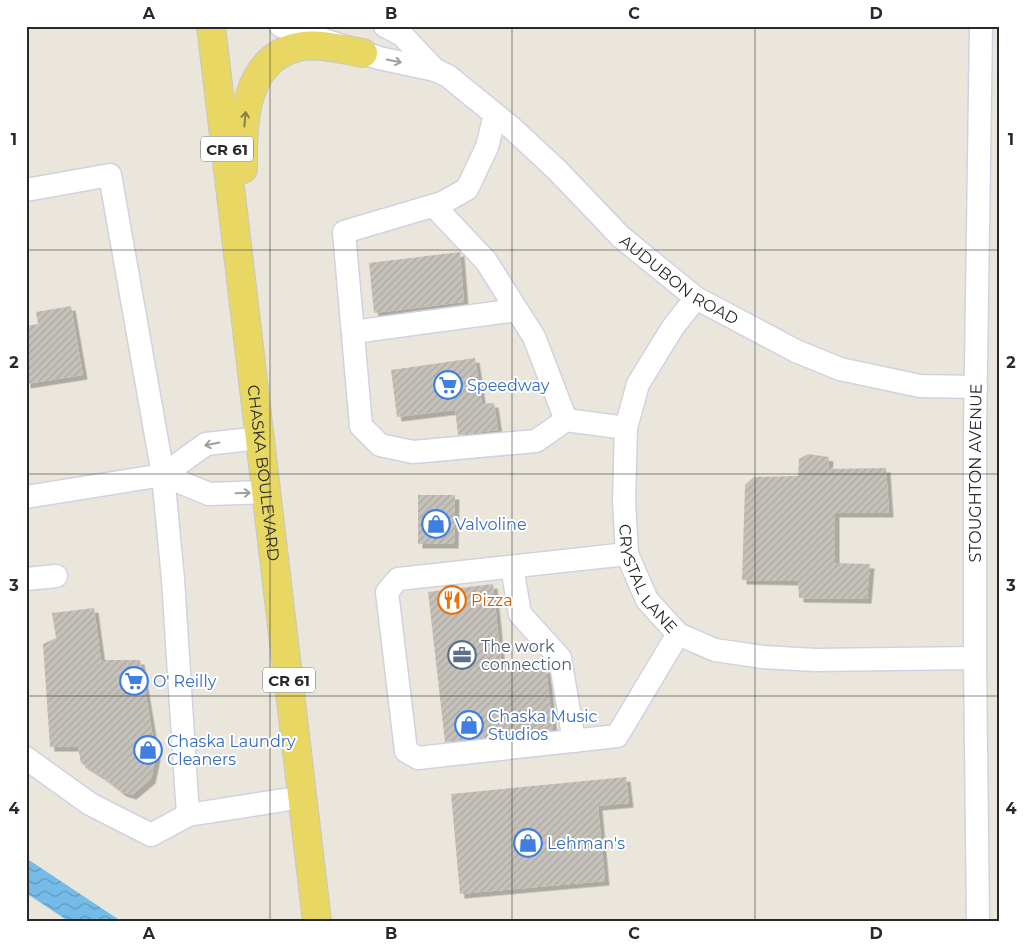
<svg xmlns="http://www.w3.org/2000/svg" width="1025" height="947" font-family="Montserrat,sans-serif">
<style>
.water{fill:url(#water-waves)}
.building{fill:url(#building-hatch);filter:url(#shadow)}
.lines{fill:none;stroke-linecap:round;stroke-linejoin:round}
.minor-casing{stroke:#d1d2e1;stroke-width:25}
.major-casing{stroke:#c7c7c7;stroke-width:30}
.minor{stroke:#fff;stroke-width:22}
.major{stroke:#e8d863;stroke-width:28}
.oneway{stroke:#9f9f9f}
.oneway2{stroke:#888046}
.grid{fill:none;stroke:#292929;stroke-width:1;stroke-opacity:0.55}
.labels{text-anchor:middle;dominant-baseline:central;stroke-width:4;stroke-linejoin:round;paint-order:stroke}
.shield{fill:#fff;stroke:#696969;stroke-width:1}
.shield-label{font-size:15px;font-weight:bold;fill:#292929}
.street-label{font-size:16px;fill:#292929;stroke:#fff}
.shop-label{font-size:16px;fill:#366cbe;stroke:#fff;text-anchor:start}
.food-label{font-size:16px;fill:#c56008;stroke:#fff;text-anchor:start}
.service-label{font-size:16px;fill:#4e5e75;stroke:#fff;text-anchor:start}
.neatline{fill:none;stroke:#292929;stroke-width:2}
.grid-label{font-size:16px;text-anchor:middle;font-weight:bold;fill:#292929}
</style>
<defs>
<pattern id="water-waves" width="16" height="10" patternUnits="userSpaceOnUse" patternTransform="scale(1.25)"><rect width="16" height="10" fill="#74bce7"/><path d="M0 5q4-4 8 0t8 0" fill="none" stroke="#5f99bb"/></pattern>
<pattern id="building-hatch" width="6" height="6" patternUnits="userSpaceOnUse" patternTransform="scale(1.25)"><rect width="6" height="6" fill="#c6c2bb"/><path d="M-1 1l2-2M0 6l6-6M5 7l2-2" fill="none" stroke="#aaa7a1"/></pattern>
<filter id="shadow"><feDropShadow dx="4.5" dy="4.5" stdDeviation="0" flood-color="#0004"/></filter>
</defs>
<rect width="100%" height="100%" fill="#ebe6dc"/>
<path class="water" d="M 26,858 L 121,921 L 68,921 L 26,893 Z"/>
<g class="building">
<path d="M 460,252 L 464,302 L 374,313 L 369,263 Z"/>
<path d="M 71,306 L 83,375 L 26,384 L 26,326 L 38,324 L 36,312 Z"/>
<path d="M 475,358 L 482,404 L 494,403 L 498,430 L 458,435 L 455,410 L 397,417 L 391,370 Z"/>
<path d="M 808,454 L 829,457 L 828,469 L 886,468 L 889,513 L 835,513 L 835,563 L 870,564 L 867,599 L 799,598 L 798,581 L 742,580 L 745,485 L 754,477 L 798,476 L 799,459 Z"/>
<path d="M 418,495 L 455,495 L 454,544 L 418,544 Z"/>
<path d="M 493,584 L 501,663 L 522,661 L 522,673 L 546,668 L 553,730 L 445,742 L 428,592 Z"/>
<path d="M 94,608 L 101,660 L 140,660 L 156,756 L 151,779 L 132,795 L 122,792 L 103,777 L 81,763 L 78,747 L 50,747 L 43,644 L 56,638 L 52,613 Z"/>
<path d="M 626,777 L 629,803 L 598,806 L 605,881 L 460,894 L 451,794 Z"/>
</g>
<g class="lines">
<defs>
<g id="minor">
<path id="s1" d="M 281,26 L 379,58 L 435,70 L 448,76 L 513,129 L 557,170 L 621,237 L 696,298 L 796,351 L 840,369 L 920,386 L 976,387"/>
<path d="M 385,26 L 402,35 L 435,70"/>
<path d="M 495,115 L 487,147 L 467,189 L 442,203 L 344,232 L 361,426 L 380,445 L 413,452 L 536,441 L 566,420 L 626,428"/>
<path d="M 26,190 L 110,175 L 163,475 L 173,579 L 188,815"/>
<path d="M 434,206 L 486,261 L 534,337 L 566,420"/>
<path id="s2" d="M 696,298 L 673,327 L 638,384 L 626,428 L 624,501 L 627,554 L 647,600 L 678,634 L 715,650 L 763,657 L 815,660 L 975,658"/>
<path d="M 353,332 L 516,310"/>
<path d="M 163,475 L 209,494 L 267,492"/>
<path d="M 26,497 L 163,475 L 206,444 L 261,438"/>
<path d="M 627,554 L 398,579 L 387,592 L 406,751 L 418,758 L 617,736 L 678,634"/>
<path d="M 512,567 L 520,614 L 560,658 L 574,741"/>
<path d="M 26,579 L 56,576"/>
<path d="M 26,758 L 90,804 L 151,835 L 188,815 L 303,797"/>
<path id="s3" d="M 978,921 L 975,658 L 975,432 L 981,26"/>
</g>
<g id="major">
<path id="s4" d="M 211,26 L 317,921"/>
<path d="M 243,169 C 242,124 244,59 298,47 C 316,42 345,50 363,53"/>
</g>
</defs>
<use href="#minor" class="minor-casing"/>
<use href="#major" class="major-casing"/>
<use href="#minor" class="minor"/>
<use href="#major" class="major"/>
</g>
<defs><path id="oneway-shaft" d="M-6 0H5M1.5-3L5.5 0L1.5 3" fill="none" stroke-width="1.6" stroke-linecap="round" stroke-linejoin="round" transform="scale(1.25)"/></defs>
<g class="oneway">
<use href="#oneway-shaft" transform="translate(394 61) rotate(12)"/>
<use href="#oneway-shaft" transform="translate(212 444) rotate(169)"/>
<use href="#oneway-shaft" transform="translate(243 493) rotate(-2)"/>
</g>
<use class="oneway2" href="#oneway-shaft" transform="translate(245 119) rotate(-85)"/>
<path class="grid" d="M 270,26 L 270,921M 512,26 L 512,921M 755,26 L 755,921M 26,250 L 999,250M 26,474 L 999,474M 26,696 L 999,696"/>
<defs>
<symbol id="supermarket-ring" viewBox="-11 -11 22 22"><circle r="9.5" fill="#fff" stroke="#3f7fe0" stroke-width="1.5"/><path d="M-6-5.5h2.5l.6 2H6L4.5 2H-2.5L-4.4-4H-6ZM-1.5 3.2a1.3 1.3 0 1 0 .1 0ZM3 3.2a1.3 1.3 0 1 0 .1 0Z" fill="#3f7fe0"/></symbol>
<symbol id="shop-ring" viewBox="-11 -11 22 22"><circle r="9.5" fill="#fff" stroke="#3f7fe0" stroke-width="1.5"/><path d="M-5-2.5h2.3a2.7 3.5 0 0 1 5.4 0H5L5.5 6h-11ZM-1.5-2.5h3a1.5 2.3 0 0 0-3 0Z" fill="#3f7fe0"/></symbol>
<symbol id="restaurant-ring" viewBox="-11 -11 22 22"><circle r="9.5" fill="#fff" stroke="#e8710a" stroke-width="1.5"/><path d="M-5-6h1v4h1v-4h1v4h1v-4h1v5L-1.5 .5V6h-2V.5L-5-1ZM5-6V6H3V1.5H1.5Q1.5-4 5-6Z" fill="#e8710a"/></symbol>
<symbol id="office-ring" viewBox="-11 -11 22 22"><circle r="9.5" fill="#fff" stroke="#5c6f8a" stroke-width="1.5"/><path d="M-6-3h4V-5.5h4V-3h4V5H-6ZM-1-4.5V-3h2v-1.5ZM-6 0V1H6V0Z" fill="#5c6f8a"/></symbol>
</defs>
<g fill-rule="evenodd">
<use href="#supermarket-ring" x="432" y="369" width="32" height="32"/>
<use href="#shop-ring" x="420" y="508" width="32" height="32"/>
<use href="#restaurant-ring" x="436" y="584" width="32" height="32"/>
<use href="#office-ring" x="446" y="639" width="32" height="32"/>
<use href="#supermarket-ring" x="118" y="665" width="32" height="32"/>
<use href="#shop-ring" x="453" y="709" width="32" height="32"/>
<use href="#shop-ring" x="132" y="734" width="32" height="32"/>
<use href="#shop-ring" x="512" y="827" width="32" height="32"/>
</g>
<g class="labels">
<g class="shield">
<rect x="201" y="136.5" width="52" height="25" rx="4"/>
<rect x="263" y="667.5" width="52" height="25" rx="4"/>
</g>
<g class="shield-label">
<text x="227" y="149">CR 61</text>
<text x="289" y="680">CR 61</text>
</g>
<g class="street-label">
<text stroke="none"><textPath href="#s1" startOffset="484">AUDUBON ROAD</textPath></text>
<text stroke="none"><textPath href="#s4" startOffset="450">CHASKA BOULEVARD</textPath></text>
<text stroke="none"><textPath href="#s3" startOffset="448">STOUGHTON AVENUE</textPath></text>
<text stroke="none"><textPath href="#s2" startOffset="306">CRYSTAL LANE</textPath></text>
</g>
<g class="shop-label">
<text x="467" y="385">Speedway</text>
<text x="455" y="524">Valvoline</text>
<text x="153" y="681">O' Reilly</text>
<text x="488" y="716">Chaska Music<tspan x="488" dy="18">Studios</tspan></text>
<text x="167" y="741">Chaska Laundry<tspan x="167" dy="18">Cleaners</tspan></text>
<text x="547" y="843">Lehman's</text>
</g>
<g class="food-label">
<text x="471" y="600">Pizza</text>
</g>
<g class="service-label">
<text x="481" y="646">The work<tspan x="481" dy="18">connection</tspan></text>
</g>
</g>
<rect width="1025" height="947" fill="none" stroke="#ffffff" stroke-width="55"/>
<rect x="28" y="28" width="970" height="892" class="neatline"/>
<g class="grid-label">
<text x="149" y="19">A</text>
<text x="391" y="19">B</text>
<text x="634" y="19">C</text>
<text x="876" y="19">D</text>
<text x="14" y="145">1</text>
<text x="1011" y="145">1</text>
<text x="14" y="368">2</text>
<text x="1011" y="368">2</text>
<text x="14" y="591">3</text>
<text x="1011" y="591">3</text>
<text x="14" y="814">4</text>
<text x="1011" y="814">4</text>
<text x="149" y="939">A</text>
<text x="391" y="939">B</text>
<text x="634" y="939">C</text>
<text x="876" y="939">D</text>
</g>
</svg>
